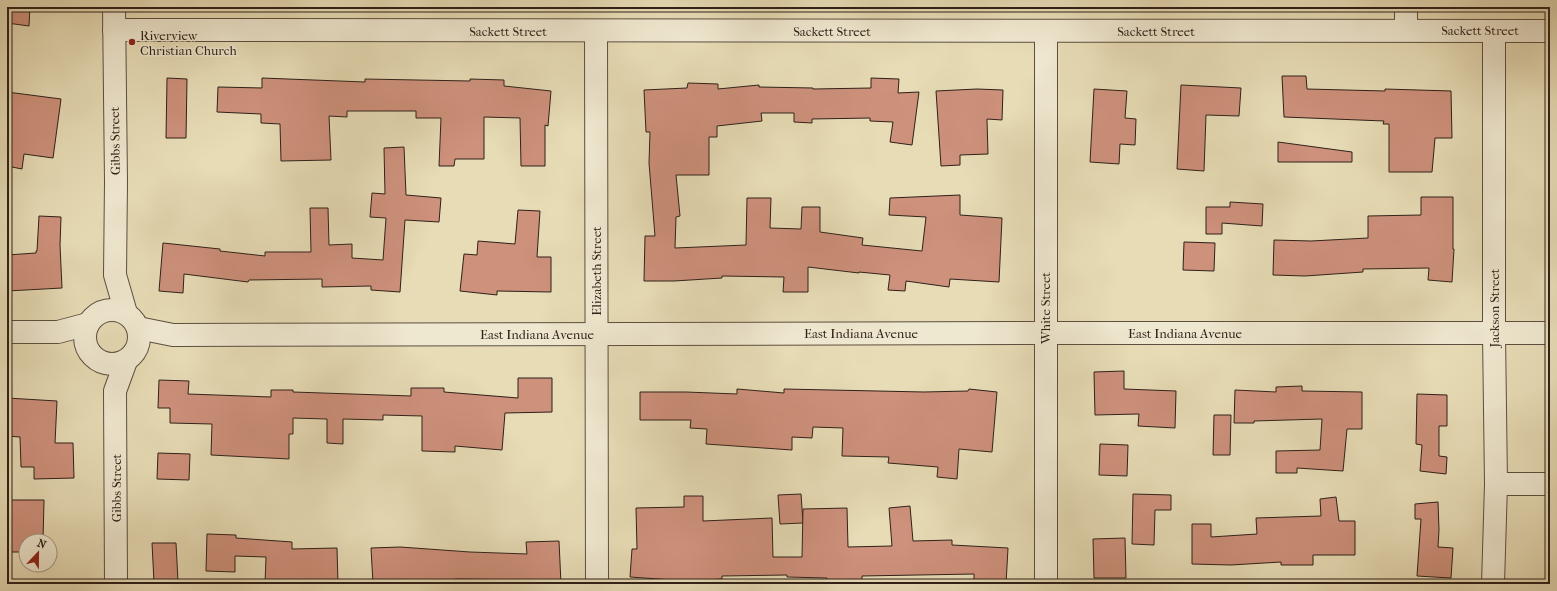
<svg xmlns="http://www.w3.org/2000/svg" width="1557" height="591" font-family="'IM FELL French Canon',serif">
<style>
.building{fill:#ce917c;stroke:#2f2019}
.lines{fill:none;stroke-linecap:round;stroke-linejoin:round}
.minor-casing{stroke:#5d4f40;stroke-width:24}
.minor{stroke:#efe8d0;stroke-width:22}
.poi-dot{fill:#8f2418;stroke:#efe8d0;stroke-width:1.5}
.labels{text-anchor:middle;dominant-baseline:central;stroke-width:3;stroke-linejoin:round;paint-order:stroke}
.street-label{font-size:13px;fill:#2f2019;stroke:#efe8d0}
.poi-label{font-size:13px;fill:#2f2019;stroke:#efe8d0;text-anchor:start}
</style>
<rect width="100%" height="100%" fill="#e7dcb6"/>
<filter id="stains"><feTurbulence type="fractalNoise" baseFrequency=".005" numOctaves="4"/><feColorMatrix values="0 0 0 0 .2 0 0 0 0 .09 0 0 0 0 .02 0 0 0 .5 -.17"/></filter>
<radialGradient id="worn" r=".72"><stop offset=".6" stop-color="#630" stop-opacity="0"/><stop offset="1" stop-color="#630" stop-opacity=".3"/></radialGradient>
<g class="building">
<path d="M 7,7 L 30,7 L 29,26 L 7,23 Z"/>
<path d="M 1282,76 L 1306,76 L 1307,89 L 1385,91 L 1385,89 L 1451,91 L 1452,138 L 1435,138 L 1432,172 L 1389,172 L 1389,124 L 1383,124 L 1384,121 L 1284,117 Z"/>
<path d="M 167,78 L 187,79 L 186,138 L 166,138 Z"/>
<path d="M 262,78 L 365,82 L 365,79 L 470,81 L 470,79 L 504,80 L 504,86 L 551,91 L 548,126 L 545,125 L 545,166 L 521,166 L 520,118 L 484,117 L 484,159 L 455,159 L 454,166 L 439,166 L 441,118 L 416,118 L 416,111 L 347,111 L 347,117 L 329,116 L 331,160 L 281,161 L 280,124 L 261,123 L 261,114 L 217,112 L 218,87 L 262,88 Z"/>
<path d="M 871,78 L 899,79 L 898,93 L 919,92 L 912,145 L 890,142 L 893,122 L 870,121 L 870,118 L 812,119 L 812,123 L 794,122 L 794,113 L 761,113 L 762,121 L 717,126 L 717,137 L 709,137 L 709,175 L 676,175 L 680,216 L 676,217 L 675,248 L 746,245 L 747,198 L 771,198 L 770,228 L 801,229 L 802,207 L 820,207 L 820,232 L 863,238 L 862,245 L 922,251 L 926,217 L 889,215 L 890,198 L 960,195 L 960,215 L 1002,218 L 999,282 L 950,279 L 949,287 L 906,281 L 905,291 L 888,290 L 890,275 L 859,272 L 859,273 L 808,267 L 808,292 L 783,292 L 784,277 L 722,276 L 722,278 L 674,281 L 644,281 L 645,236 L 655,236 L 649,163 L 650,132 L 646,132 L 644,90 L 687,88 L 688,83 L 718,84 L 718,89 L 759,85 L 759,87 L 813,88 L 813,89 L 871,88 Z"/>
<path d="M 1181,85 L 1241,88 L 1239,116 L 1206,115 L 1204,171 L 1177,169 Z"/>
<path d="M 977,89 L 1003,90 L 1002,120 L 987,119 L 988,154 L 960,155 L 960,165 L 941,166 L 936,91 Z"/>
<path d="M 1094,89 L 1127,91 L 1125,118 L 1136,119 L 1135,145 L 1120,144 L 1119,164 L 1090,162 Z"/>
<path d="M 7,92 L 61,99 L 53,158 L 24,154 L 22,169 L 7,166 Z"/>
<path d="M 1278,142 L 1352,152 L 1352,162 L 1278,162 Z"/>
<path d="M 404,147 L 406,195 L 441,198 L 439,222 L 405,220 L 400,292 L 371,290 L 371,286 L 322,287 L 322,279 L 249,280 L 248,282 L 184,274 L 183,293 L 159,291 L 163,243 L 220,249 L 220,251 L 265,256 L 265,252 L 311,252 L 310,208 L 328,208 L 329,245 L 352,244 L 352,258 L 383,260 L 386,218 L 370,217 L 372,193 L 385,194 L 384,148 Z"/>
<path d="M 1421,197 L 1453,197 L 1453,249 L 1454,249 L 1452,282 L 1428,280 L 1429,268 L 1363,269 L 1363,272 L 1305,276 L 1273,275 L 1274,240 L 1311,241 L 1368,238 L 1368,216 L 1421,215 Z"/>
<path d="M 1230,202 L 1263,204 L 1262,226 L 1222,223 L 1222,234 L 1206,234 L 1206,207 L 1230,207 Z"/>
<path d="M 518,210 L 540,211 L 537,257 L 551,257 L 551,292 L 497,291 L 497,295 L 460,291 L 464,254 L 477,255 L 478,241 L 515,244 Z"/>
<path d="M 39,216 L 61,217 L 60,245 L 62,288 L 7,291 L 7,255 L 36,253 L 36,251 L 37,251 Z"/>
<path d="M 1184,242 L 1215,243 L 1214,271 L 1183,270 Z"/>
<path d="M 1124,371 L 1124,389 L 1176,391 L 1175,428 L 1138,426 L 1139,414 L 1095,415 L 1094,372 Z"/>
<path d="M 518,378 L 552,378 L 552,412 L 505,413 L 502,450 L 455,446 L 455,452 L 422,451 L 422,416 L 383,415 L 383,420 L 343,419 L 343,444 L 327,443 L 327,419 L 293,418 L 293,434 L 289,434 L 289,459 L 211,455 L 212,424 L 170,423 L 170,408 L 158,408 L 159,380 L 189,381 L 188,394 L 271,397 L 271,390 L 293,390 L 293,392 L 411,396 L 411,388 L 444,388 L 444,392 L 518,398 Z"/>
<path d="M 1302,386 L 1302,391 L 1362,392 L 1362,429 L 1347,429 L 1343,471 L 1297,468 L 1297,473 L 1276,473 L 1276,451 L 1320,450 L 1322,419 L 1254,421 L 1254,423 L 1234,423 L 1235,390 L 1276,392 L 1276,387 Z"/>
<path d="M 737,389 L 784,393 L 784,389 L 924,392 L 968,391 L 969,389 L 997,392 L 992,452 L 959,449 L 957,479 L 937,477 L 938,467 L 888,463 L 889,457 L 842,456 L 843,428 L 813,427 L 812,438 L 792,437 L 792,450 L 706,444 L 707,429 L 690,428 L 691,420 L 640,420 L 640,392 L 686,392 L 737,394 Z"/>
<path d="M 1417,394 L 1447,395 L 1447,426 L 1439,426 L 1439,456 L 1447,457 L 1446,474 L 1420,471 L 1422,445 L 1416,444 Z"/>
<path d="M 7,398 L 57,401 L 55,443 L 73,443 L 74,478 L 34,479 L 34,467 L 21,467 L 20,437 L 7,436 Z"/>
<path d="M 1214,415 L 1231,415 L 1230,455 L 1213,455 Z"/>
<path d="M 1100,444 L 1128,445 L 1127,476 L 1099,475 Z"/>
<path d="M 158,453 L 190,454 L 189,480 L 157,479 Z"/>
<path d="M 801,494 L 803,523 L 780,524 L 778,495 Z"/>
<path d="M 1133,494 L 1171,495 L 1171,510 L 1155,510 L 1154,545 L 1132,544 Z"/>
<path d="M 684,496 L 703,496 L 703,521 L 772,518 L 773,557 L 802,557 L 803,509 L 847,508 L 848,547 L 892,546 L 889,508 L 910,506 L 913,541 L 952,540 L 952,545 L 1008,548 L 1006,584 L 974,584 L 974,574 L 862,576 L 862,582 L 827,581 L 827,578 L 787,577 L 787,575 L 722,576 L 722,579 L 687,581 L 630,577 L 632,549 L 637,549 L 636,508 L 684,507 Z"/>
<path d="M 1336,497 L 1339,521 L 1355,521 L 1355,555 L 1313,555 L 1313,565 L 1281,565 L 1281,562 L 1231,565 L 1192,564 L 1192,524 L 1211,524 L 1211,537 L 1257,534 L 1256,518 L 1321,516 L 1320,499 Z"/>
<path d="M 7,500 L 44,500 L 43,541 L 23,541 L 23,552 L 7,552 Z"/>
<path d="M 1438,502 L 1439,530 L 1438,547 L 1453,548 L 1451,578 L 1417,576 L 1421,519 L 1415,519 L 1415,504 Z"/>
<path d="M 207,534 L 236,535 L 236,538 L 292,542 L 292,549 L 337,548 L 338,584 L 265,584 L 266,557 L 235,556 L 235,572 L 206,571 Z"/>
<path d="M 1125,538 L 1126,578 L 1094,578 L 1093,539 Z"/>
<path d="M 559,541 L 561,584 L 528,584 L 528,580 L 455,579 L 455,584 L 396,582 L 396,584 L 373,584 L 371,548 L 400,547 L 470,552 L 527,554 L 526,542 Z"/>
<path d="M 152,543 L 176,543 L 178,581 L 154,582 Z"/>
</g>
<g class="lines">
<defs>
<g id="minor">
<path d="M 114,7 L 116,182 L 115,275 L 126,313"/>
<path d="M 114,30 L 1550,31"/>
<path d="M 1406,30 L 1406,7"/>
<path d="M 596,31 L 597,584"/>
<path d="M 1046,31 L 1046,584"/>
<circle cx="112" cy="337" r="27"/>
<path d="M 138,328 L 173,335 L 1045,333 L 1550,333"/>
<path d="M 7,332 L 58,332 L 88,324"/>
<path d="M 1496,484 L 1550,484"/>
<path d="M 116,584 L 115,391 L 126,361"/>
<path d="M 1493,584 L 1496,484 L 1494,334 L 1494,31"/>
</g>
</defs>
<use href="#minor" class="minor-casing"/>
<use href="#minor" class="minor"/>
</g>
<circle class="poi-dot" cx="132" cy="42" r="4"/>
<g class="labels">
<g class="street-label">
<text x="1480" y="30">Sackett Street</text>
<text x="508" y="31">Sackett Street</text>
<text x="832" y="31">Sackett Street</text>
<text x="1156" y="31">Sackett Street</text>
<text transform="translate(115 141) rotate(-91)">Gibbs Street</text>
<text transform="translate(596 271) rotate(-90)">Elizabeth Street</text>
<text transform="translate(1045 308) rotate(-90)">White Street</text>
<text transform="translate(1494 308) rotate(-90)">Jackson Street</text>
<text x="861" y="333">East Indiana Avenue</text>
<text x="1185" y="333">East Indiana Avenue</text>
<text x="537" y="334">East Indiana Avenue</text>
<text transform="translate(116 488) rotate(-90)">Gibbs Street</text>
</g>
<g class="poi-label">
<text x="140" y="35">Riverview<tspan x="140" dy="15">Christian Church</tspan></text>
</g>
</g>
<rect width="1557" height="591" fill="none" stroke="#e7dcb6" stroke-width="24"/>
<rect x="8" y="8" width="1541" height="575" fill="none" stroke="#2f2019" stroke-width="2"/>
<rect x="12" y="12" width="1533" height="567" fill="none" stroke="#2f2019"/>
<g transform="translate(38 553) rotate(22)"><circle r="19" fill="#efe8d0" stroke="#a29887"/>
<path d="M0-3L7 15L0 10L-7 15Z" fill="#8f2418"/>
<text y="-6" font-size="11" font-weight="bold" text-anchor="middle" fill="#2f2019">N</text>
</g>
<rect width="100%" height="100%" filter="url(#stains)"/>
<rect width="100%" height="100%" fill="url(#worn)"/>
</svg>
